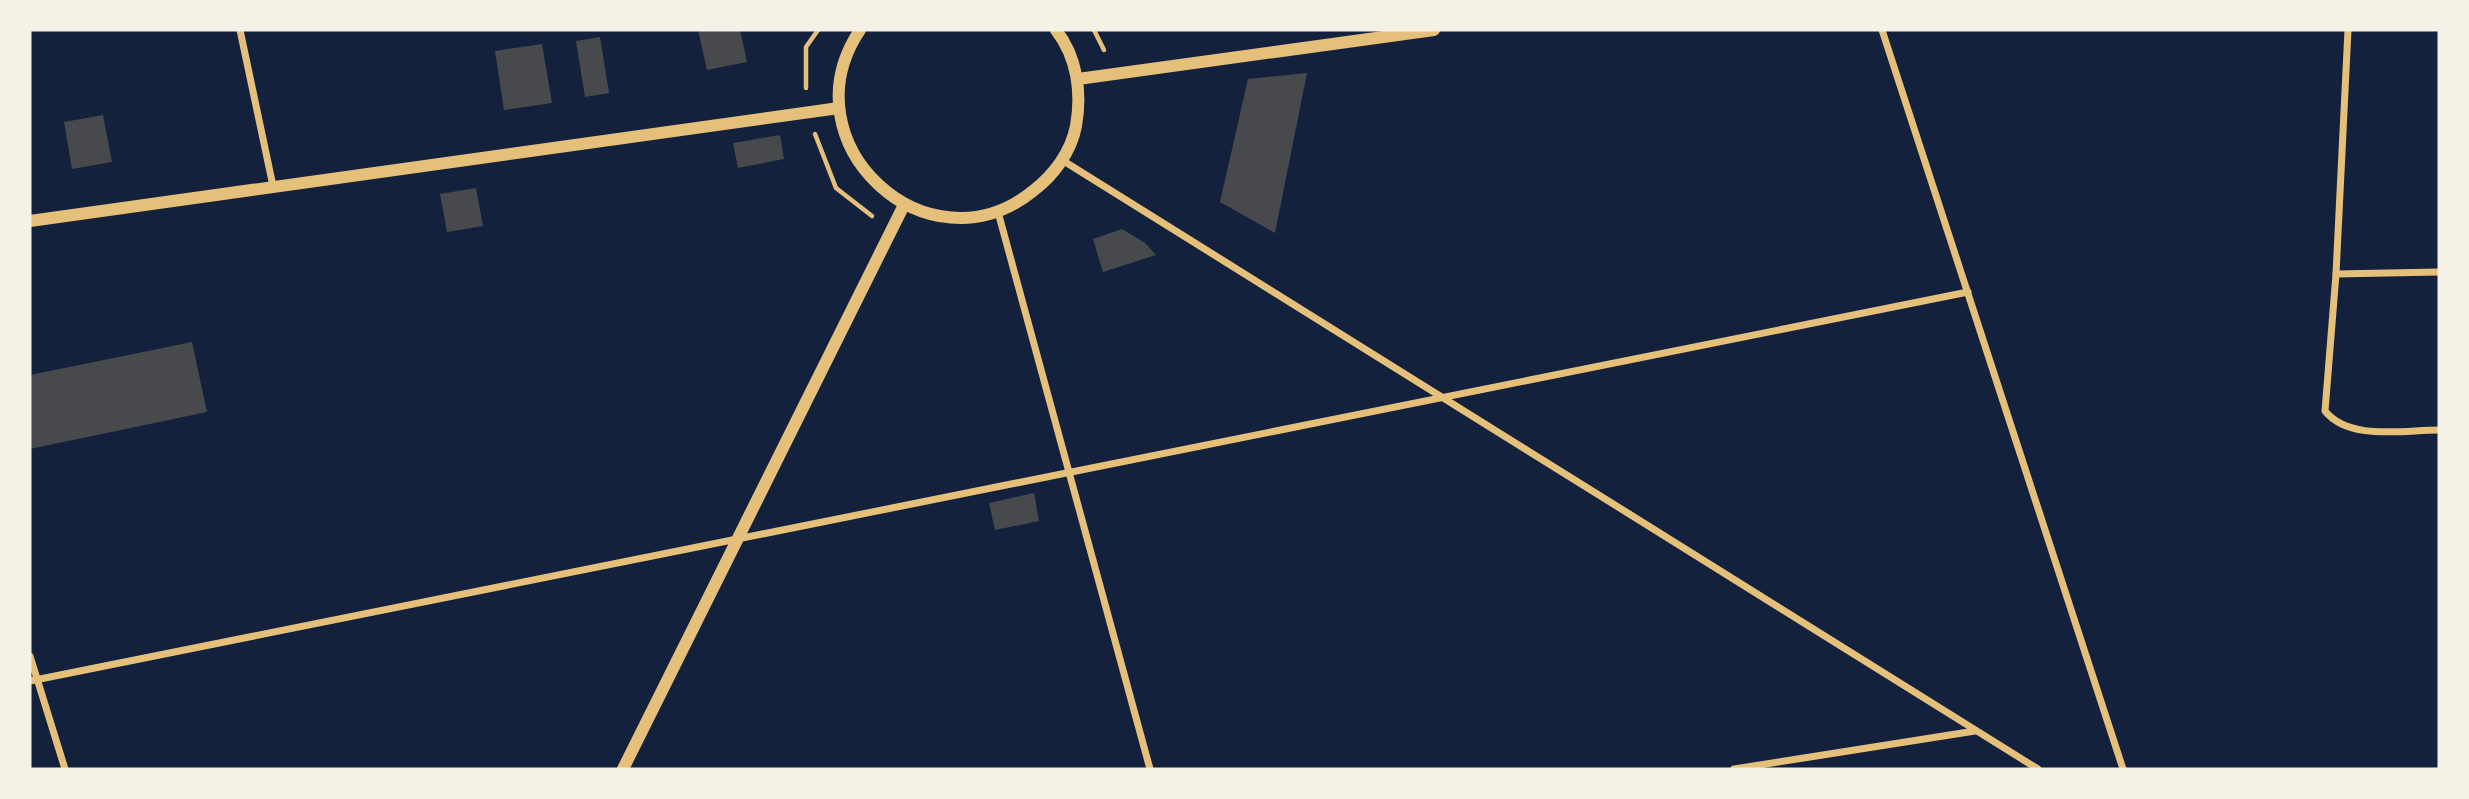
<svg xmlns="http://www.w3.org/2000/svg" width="2469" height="799" font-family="'Titillium Web',sans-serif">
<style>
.building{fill:#48494c}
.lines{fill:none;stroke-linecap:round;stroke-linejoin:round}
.path{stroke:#e5c07b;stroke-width:4.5}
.minor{stroke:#e5c07b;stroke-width:7}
.tertiary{stroke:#e5c07b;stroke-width:12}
</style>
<rect width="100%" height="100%" fill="#14213d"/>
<g class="building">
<path d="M 698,30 L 740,30 L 747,62 L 707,70 Z"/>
<path d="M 600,37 L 609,93 L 585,97 L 576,41 Z"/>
<path d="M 542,44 L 552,103 L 504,110 L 495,51 Z"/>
<path d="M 1307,73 L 1275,233 L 1220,202 L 1248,79 Z"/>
<path d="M 103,115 L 112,162 L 72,169 L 64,122 Z"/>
<path d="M 780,135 L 784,159 L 738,168 L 733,143 Z"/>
<path d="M 476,188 L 483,226 L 447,232 L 440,194 Z"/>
<path d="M 1122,229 L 1145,243 L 1156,255 L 1103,272 L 1093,239 Z"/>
<path d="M 192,342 L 207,412 L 30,449 L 30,375 Z"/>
<path d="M 1034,493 L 1039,521 L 995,530 L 989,503 Z"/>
</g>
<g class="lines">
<g class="path">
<path d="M 1094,30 L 1104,50"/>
<path d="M 806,88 L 806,47 L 818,30"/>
<path d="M 815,134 L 836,188 L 872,216"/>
</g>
<g class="minor">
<path d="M 240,30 L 273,186"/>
<path d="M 1882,30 L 2123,769"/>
<path d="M 2348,30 L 2336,274 L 2325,411 C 2349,441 2403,430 2439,430"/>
<path d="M 1062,160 L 2038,769"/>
<path d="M 998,212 L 1150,769"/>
<path d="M 2336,274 L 2439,272"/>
<path d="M 30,656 L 65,769"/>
<path d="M 30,681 L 1968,292"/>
<path d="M 1734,769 L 1975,731"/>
</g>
<g class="tertiary">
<path d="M 860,30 C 784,143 928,276 1033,191 C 1054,175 1071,152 1076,126 C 1082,92 1077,57 1056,30"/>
<path d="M 1078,79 L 1434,30"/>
<path d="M 30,221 L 839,108"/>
<path d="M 623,769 L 904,205"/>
</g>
</g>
<rect width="2469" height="799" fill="none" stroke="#f6f1e7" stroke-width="63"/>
</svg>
